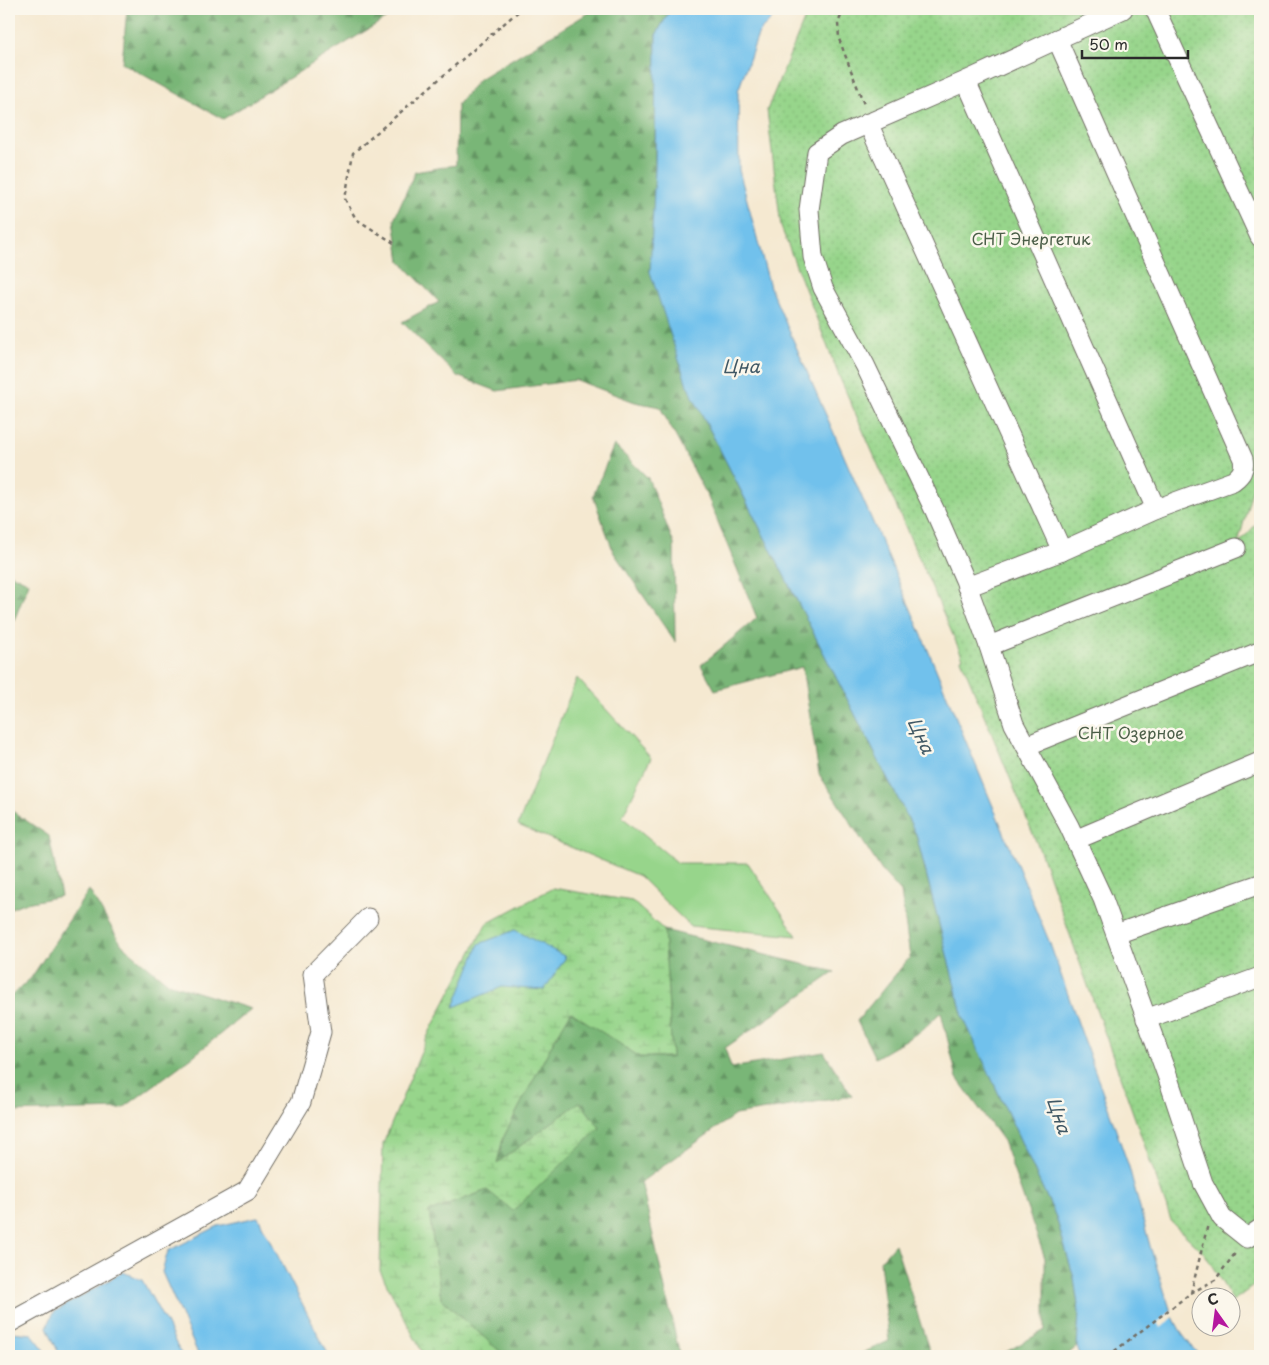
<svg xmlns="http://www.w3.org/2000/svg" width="1269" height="1365" font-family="'Playpen Sans',sans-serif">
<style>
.grass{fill:#97d58b;stroke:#61805b}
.forest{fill:url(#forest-firs);stroke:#527051}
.wetland{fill:url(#wetland-marsh);stroke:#61805b}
.garden{fill:url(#garden-dots);stroke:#61805b}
.water{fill:#71c1ec;stroke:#4e768c}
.pier{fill:#f5e9d1}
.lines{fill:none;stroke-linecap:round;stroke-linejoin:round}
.minor-casing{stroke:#726e65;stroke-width:21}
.path{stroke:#726e65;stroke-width:2.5;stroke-dasharray:4 4;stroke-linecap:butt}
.minor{stroke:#fff;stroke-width:19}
.labels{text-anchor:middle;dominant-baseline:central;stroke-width:5;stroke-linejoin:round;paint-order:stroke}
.park-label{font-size:16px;fill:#4b5e48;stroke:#fbf7ec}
.water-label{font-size:18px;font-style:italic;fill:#405865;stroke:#fbf7ec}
</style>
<defs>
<pattern id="forest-firs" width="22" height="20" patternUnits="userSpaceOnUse" patternTransform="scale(1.25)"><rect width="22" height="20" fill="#79b677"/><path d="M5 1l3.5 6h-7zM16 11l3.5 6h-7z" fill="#639462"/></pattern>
<pattern id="wetland-marsh" width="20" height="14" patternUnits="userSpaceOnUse" patternTransform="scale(1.25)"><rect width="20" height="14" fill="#97d58b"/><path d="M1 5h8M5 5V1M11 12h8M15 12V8" fill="none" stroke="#82b778"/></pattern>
<pattern id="garden-dots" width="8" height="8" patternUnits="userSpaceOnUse" patternTransform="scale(1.25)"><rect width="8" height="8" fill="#97d58b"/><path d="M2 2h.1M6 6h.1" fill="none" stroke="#82b778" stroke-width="1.8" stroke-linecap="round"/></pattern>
</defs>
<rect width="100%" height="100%" fill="#fbf7ec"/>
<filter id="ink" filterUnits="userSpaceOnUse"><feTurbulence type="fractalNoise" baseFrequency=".02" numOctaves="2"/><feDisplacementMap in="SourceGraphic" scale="10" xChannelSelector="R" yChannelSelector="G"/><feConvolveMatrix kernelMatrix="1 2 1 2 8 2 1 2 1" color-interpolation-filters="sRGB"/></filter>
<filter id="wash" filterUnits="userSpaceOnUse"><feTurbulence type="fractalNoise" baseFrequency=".0096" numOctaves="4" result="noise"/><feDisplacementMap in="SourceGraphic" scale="20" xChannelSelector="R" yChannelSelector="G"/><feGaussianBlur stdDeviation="1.12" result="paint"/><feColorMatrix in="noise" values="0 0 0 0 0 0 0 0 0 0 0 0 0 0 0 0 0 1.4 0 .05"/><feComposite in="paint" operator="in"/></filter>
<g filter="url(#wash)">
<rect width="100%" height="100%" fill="#f5e9d1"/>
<path class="grass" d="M 577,678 L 651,758 L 622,817 L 678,863 L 748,863 L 797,936 L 690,926 L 639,876 L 518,825 Z"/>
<g class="forest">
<path d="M 127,9 L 401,9 L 223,119 L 122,63 Z"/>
<path d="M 595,9 L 671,9 L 656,35 L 655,168 L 651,272 L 687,385 L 916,834 L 963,1017 L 1056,1217 L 1074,1278 L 1079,1312 L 1077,1347 L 1065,1356 L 999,1356 L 1045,1330 L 1045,1258 L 1003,1141 L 957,1078 L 941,1012 L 921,1031 L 875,1058 L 857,1021 L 910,957 L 901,892 L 882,871 L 819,774 L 802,667 L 715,690 L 701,665 L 757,618 L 707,495 L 660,407 L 635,402 L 576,380 L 497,391 L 457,376 L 402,322 L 439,302 L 400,261 L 394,219 L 415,172 L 456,165 L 457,105 L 479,79 Z"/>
<path d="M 614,445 L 648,478 L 674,544 L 675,642 L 614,553 L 593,496 Z"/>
<path d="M 9,573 L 29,583 L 9,633 Z"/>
<path d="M 9,809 L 49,836 L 61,896 L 21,904 L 9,909 Z"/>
<path d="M 89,890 L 122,945 L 168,983 L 251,1009 L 192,1057 L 122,1109 L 9,1112 L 9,998 L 31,978 Z"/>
<path d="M 664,930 L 835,972 L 725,1048 L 731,1068 L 824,1052 L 852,1096 L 735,1115 L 641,1182 L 680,1356 L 505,1356 L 441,1299 L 429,1212 L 487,1190 L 600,1128 L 580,1102 L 497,1163 L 503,1138 L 552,1044 L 571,1011 L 640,1057 L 672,1057 Z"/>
<path d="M 895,1244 L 931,1356 L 856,1356 L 889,1341 L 880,1261 Z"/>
</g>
<path class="wetland" d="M 553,888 L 632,901 L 664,930 L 672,1057 L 640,1057 L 571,1012 L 552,1044 L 503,1138 L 497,1163 L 580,1102 L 600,1128 L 513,1211 L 487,1190 L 429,1212 L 441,1299 L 505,1356 L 424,1356 L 380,1271 L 383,1144 L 429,1033 L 486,924 Z"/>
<path class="garden" d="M 811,9 L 1260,9 L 1260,471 L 1254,483 L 1238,544 L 1260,520 L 1260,1281 L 1233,1301 L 1205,1254 L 1172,1223 L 1042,856 L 961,659 L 963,658 L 839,376 L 781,227 L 767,110 L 807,13 Z"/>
<g class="water">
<path d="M 671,9 L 782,9 L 759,32 L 738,91 L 739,170 L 770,287 L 913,614 L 1049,941 L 1129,1167 L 1150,1246 L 1172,1315 L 1182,1334 L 1196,1352 L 1204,1356 L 1080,1356 L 1077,1347 L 1079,1312 L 1074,1278 L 1056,1217 L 963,1017 L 916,834 L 687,385 L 650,272 L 655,168 L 656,35 Z"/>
<path d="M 515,930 L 566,957 L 544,990 L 502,987 L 454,1007 L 479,944 Z"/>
<path d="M 257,1217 L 258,1217 L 329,1356 L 199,1356 L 162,1272 L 168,1251 L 218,1226 Z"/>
<path d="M 123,1272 L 142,1280 L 167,1325 L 182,1356 L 60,1356 L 47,1327 L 54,1312 Z"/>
<path d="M 12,1332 L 32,1334 L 44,1349 L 47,1356 L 9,1356 L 9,1334 Z"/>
</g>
<path class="pier" d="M 1171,1311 L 1176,1315 L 1161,1328 L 1157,1323 Z"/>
</g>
<g filter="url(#ink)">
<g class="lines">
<defs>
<g id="minor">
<path d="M 1123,9 L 966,81 L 842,135 L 817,152 L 809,210 L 813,257 L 823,288 L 865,365 L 935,511 L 965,580 L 989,646 L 1014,724 L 1069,826 L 1103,899 L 1167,1075 L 1203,1183 L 1222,1218 L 1247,1238 L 1260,1229"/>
<path d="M 1155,9 L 1260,237"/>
<path d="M 966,81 L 1156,509"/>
<path d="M 868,123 L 1062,551"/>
<path d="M 967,587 L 1062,551 L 1156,509 L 1233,481 C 1241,475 1245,470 1243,459 L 1057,39"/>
<path d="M 989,646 L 1236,548"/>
<path d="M 1026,746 L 1259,652"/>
<path d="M 1075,840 L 1260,762"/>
<path d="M 1116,934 L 1260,884"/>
<path d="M 1146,1019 L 1260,977"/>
<path d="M 9,1323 L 247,1191 L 301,1102 L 321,1032 L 313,974 L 368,918"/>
</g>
</defs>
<use href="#minor" class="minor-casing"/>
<g class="path">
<path d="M 844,9 L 838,23 L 839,39 L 865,107"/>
<path d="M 394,243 L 356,219 L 345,199 L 353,153 L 521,9"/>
<path d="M 1191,1293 L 1208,1224"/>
<path d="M 1108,1356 L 1191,1293 L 1215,1280 L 1237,1251"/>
</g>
<use href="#minor" class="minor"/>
</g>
</g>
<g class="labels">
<g class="park-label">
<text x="1031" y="238">СНТ Энергетик</text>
<text x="1131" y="732">СНТ Озерное</text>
</g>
<g class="water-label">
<text x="741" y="365">Цна</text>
<text transform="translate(922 735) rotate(65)">Цна</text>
<text transform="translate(1060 1115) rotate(71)">Цна</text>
</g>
</g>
<rect width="1269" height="1365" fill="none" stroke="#fbf7ec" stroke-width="30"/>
<g transform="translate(1216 1312) rotate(346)"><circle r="24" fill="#fbf7ec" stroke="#a8a59f"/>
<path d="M0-4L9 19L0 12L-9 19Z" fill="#b5179e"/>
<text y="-8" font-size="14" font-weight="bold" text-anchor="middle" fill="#2b2b2b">С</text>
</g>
<path d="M1082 50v8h106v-8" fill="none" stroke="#2b2b2b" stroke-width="2.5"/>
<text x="1089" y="50" font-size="15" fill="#2b2b2b" stroke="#fbf7ec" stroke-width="4" paint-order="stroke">50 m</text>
</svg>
